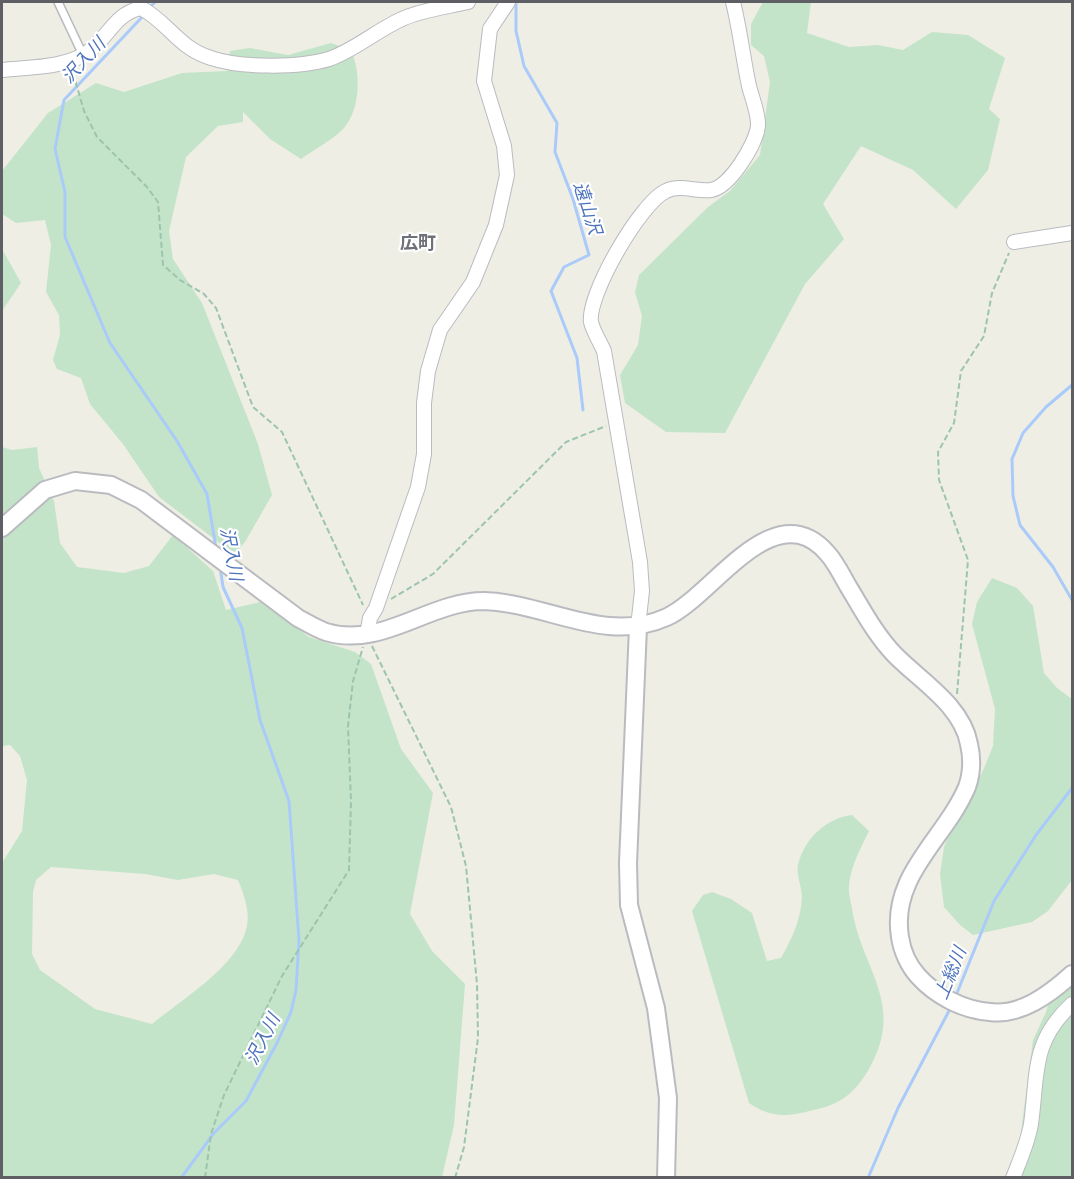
<svg xmlns="http://www.w3.org/2000/svg" width="1074" height="1179" font-family="Raleway,'Noto Sans JP',sans-serif">
<style>
.green{fill:#c3e4c8;fill-rule:evenodd}
.lines{fill:none;stroke-linecap:round;stroke-linejoin:round}
.stream{stroke:#aacbfa;stroke-width:3}
.service-casing{stroke:#babbc0;stroke-width:10}
.minor-casing{stroke:#babbc0;stroke-width:16}
.tertiary-casing{stroke:#babbc0;stroke-width:20}
.path{stroke:#9dc4ae;stroke-width:2;stroke-dasharray:6 3;stroke-linecap:butt}
.service{stroke:#fff;stroke-width:7}
.minor{stroke:#fff;stroke-width:14}
.tertiary{stroke:#fff;stroke-width:16}
.labels{text-anchor:middle;dominant-baseline:central;stroke-width:4.5;stroke-linejoin:round;paint-order:stroke}
.water-label{font-size:18px;font-style:italic;fill:#4d73bc;stroke:#fff}
.neighbourhood-label{font-size:18px;font-weight:bold;fill:#6e7177;stroke:#fff}
</style>
<rect width="100%" height="100%" fill="#eeeee5"/>
<g class="green">
<path d="M 763,2 L 811,2 L 807,33 L 849,47 L 878,45 L 903,50 L 932,32 L 968,35 L 1005,58 L 989,109 L 1000,119 L 988,170 L 956,209 L 913,170 L 861,146 L 823,204 L 844,239 L 805,284 L 725,433 L 666,432 L 625,403 L 620,375 L 638,345 L 642,316 L 635,292 L 639,275 L 708,207 L 730,191 L 760,155 L 770,82 L 764,56 L 751,45 L 751,24 Z"/>
<path d="M 331,43 L 351,50 C 361,72 361,109 343,129 C 334,139 313,150 301,159 L 270,139 L 243,112 L 243,122 L 218,126 L 186,157 L 169,231 L 173,259 L 202,303 L 258,444 L 272,495 L 245,542 L 234,554 L 159,497 L 123,444 L 90,404 L 81,378 L 57,369 L 53,360 L 60,335 L 59,315 L 46,292 L 51,245 L 45,220 L 16,223 L 2,214 L 2,171 L 48,113 L 96,83 L 124,92 L 182,73 L 227,71 L 230,51 L 250,48 L 288,55 Z"/>
<path d="M 2,249 L 21,283 L 2,311 Z"/>
<path d="M 2,447 L 12,450 L 37,447 L 39,468 L 54,501 L 60,543 L 77,567 L 124,573 L 149,566 L 173,535 L 213,571 L 226,610 L 260,602 L 309,637 L 355,652 L 371,664 L 401,749 L 433,793 L 410,914 L 432,951 L 465,984 L 454,1125 L 442,1177 L 2,1177 L 2,863 L 22,831 L 27,780 L 20,756 L 10,745 L 2,746 ZM 51,867 L 145,874 L 178,880 L 214,874 L 238,880 C 244,895 251,913 246,930 C 236,967 181,1000 152,1024 L 95,1009 L 40,970 L 32,954 L 33,892 L 36,880 Z"/>
<path d="M 992,578 L 1017,588 L 1033,606 L 1044,673 L 1057,688 L 1072,699 L 1072,880 L 1048,911 L 1032,922 L 973,935 L 960,925 L 944,907 L 940,874 L 944,847 L 958,812 L 982,773 L 993,746 L 995,709 L 972,624 L 977,602 Z"/>
<path d="M 852,815 L 869,831 C 861,847 850,868 849,886 C 848,893 851,902 852,909 C 862,971 906,1003 869,1069 C 856,1091 843,1103 818,1109 C 790,1116 774,1120 749,1103 L 692,911 L 703,895 L 712,892 L 731,899 L 752,913 L 767,961 L 781,958 C 792,939 801,919 802,897 C 802,887 796,875 798,865 C 804,839 826,818 852,815 Z"/>
<path d="M 1072,971 L 1072,1177 L 1015,1178 L 1033,1040 L 1046,1012 L 1052,991 Z"/>
</g>
<g class="lines">
<g class="stream">
<path d="M 516,2 L 516,31 L 524,66 L 557,123 L 555,152 L 573,199 L 589,255 L 564,267 L 551,291 L 577,358 L 583,410"/>
<path d="M 150,7 L 155,2"/>
<path d="M 144,15 L 64,100 L 55,149 L 65,192 L 65,237 L 110,343 L 177,441 L 207,494 L 216,548"/>
<path d="M 1072,385 L 1046,407 L 1023,433 L 1012,459 L 1013,496 L 1020,525 L 1053,567 L 1072,600"/>
<path d="M 955,998 L 994,901 L 1036,835 L 1072,788"/>
<path d="M 181,1178 L 214,1133 L 246,1101 L 277,1043 L 291,1012 L 296,990 L 299,940 L 289,801 L 260,720 L 242,628 L 223,587 L 220,567"/>
<path d="M 868,1178 L 898,1108 L 951,1007"/>
</g>
<defs>
<path id="service" d="M 58,2 L 83,55"/>
<g id="minor">
<path d="M 2,70 C 28,67 66,68 88,52 C 109,37 114,14 141,8 C 168,22 178,48 211,58 C 240,68 299,68 329,59 C 355,50 377,30 402,19 C 421,10 447,7 468,2"/>
<path d="M 1014,242 L 1072,233"/>
<path d="M 638,627 L 642,591 L 640,562 L 604,351 C 600,342 593,331 591,322 C 587,295 641,202 666,191 C 681,184 696,192 711,190 C 730,187 756,144 758,126 C 759,115 752,98 749,86 C 743,58 740,30 733,2"/>
<path d="M 367,635 L 370,618 L 376,608 L 418,487 L 424,454 L 424,403 L 428,371 L 440,330 L 473,282 L 496,225 L 507,175 L 504,146 L 484,81 L 490,29 L 508,2"/>
<path d="M 1013,1178 C 1020,1160 1028,1142 1031,1124 C 1038,1073 1031,1042 1072,1004"/>
</g>
<g id="tertiary">
<path d="M 2,528 L 45,490 L 75,481 L 111,485 L 141,500 L 298,618 C 307,623 317,629 326,632 C 382,649 429,601 484,601 C 547,603 605,645 667,617 C 713,596 774,491 828,554 C 836,563 842,576 848,586 C 862,609 875,634 894,654 C 919,680 962,705 969,744 C 972,757 972,773 967,787 C 945,839 890,875 900,937 C 902,951 909,966 918,976 C 936,996 963,1010 990,1012 C 1021,1016 1050,994 1072,974"/>
<path d="M 638,627 L 628,863 L 629,905 L 656,1008 L 668,1098 L 666,1178"/>
</g>
</defs>
<use href="#service" class="service-casing"/>
<use href="#minor" class="minor-casing"/>
<use href="#tertiary" class="tertiary-casing"/>
<g class="path">
<path d="M 73,73 L 84,111 L 97,137 L 147,187 L 158,202 L 163,265 L 180,280 L 204,294 L 216,308 L 253,407 L 282,432 L 363,605"/>
<path d="M 391,599 L 433,574 L 566,442 L 606,426"/>
<path d="M 372,646 L 451,807 L 466,866 L 477,984 L 478,1038 L 464,1147 L 455,1178"/>
<path d="M 957,694 L 968,560 L 939,480 L 938,452 L 954,423 L 961,371 L 984,336 L 992,293 L 1009,253"/>
<path d="M 205,1178 L 211,1134 L 224,1095 L 282,976 L 349,870 L 351,801 L 348,726 L 353,681 L 363,647"/>
</g>
<use href="#service" class="service"/>
<use href="#minor" class="minor"/>
<use href="#tertiary" class="tertiary"/>
</g>
<g class="labels">
<g class="water-label">
<text transform="translate(83 60) rotate(-47)">沢入川</text>
<text transform="translate(588 208) rotate(72)">遠山沢</text>
<text transform="translate(232 554) rotate(79)">沢入川</text>
<text transform="translate(950 973) rotate(-68)">上総川</text>
<text transform="translate(262 1039) rotate(-63)">沢入川</text>
</g>
<g class="neighbourhood-label">
<text x="418" y="242">広町</text>
</g>
</g>
<rect width="1074" height="1179" fill="none" stroke="#5d5f65" stroke-width="6"/>
</svg>
